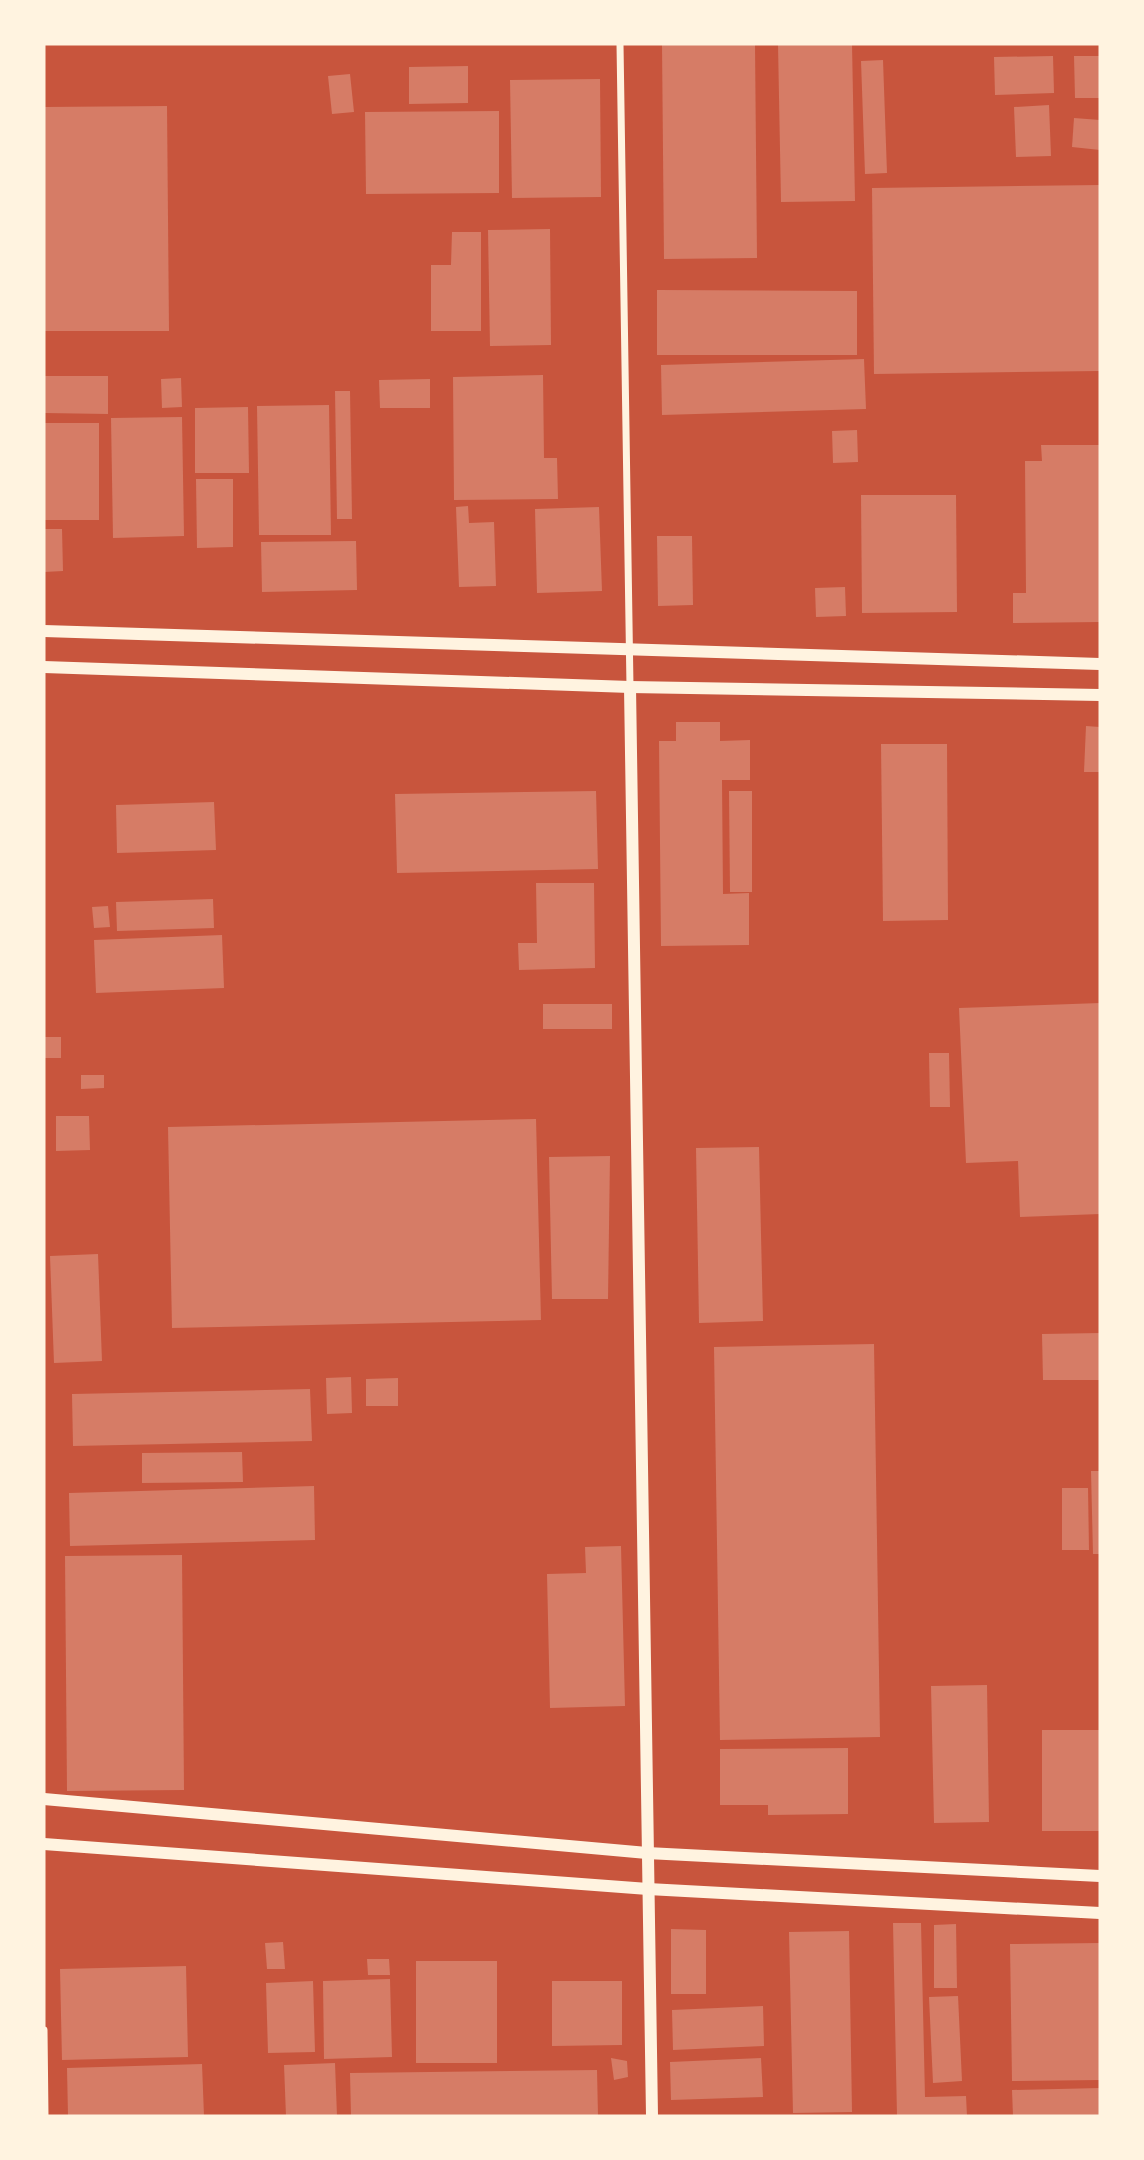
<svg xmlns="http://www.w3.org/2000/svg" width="1144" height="2160" font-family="Manrope,sans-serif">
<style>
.building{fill:#d67c66}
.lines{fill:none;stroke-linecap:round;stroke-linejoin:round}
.minor{stroke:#fff3e0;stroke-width:7}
.tertiary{stroke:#fff3e0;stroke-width:12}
</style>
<rect width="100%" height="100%" fill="#c8553d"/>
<g class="building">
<path d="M 662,44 L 755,44 L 757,258 L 664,259 Z"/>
<path d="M 778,44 L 852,44 L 855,201 L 781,202 Z"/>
<path d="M 1053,56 L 1054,93 L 995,95 L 994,57 Z"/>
<path d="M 1074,56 L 1100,56 L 1100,98 L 1075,98 Z"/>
<path d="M 883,60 L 887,173 L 865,174 L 861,61 Z"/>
<path d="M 468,66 L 468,103 L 409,104 L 409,67 Z"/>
<path d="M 350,74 L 354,112 L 332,114 L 328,76 Z"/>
<path d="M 600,79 L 601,197 L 512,198 L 510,80 Z"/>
<path d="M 1049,105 L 1051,156 L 1016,157 L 1014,107 Z"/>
<path d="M 167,106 L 169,331 L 44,331 L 44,107 Z"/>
<path d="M 499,111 L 499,193 L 366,194 L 365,112 Z"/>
<path d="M 1074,118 L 1100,120 L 1100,150 L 1072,147 Z"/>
<path d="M 1100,185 L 1100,371 L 874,374 L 872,188 Z"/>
<path d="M 550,229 L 551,345 L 490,346 L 488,230 Z"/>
<path d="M 452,232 L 481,232 L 481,331 L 431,331 L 431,265 L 451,265 Z"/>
<path d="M 657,290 L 857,291 L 857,355 L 657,355 Z"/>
<path d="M 864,359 L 866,409 L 662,415 L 661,365 Z"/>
<path d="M 543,375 L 544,458 L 557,458 L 558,499 L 454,500 L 453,377 Z"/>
<path d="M 44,376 L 108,376 L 108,414 L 44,413 Z"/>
<path d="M 181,378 L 182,407 L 162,408 L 161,379 Z"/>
<path d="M 430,379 L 430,408 L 380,408 L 379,380 Z"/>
<path d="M 335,391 L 350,391 L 352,519 L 337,519 Z"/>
<path d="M 329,405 L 331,535 L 259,535 L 257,406 Z"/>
<path d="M 248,407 L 249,473 L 195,473 L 195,408 Z"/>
<path d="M 182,417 L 184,536 L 113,538 L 111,418 Z"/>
<rect x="44" y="423" width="55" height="97"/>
<path d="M 857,430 L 858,462 L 833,463 L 832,431 Z"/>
<path d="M 1041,445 L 1100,445 L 1100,622 L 1013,623 L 1013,593 L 1026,593 L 1025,461 L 1042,461 Z"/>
<path d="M 196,479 L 233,479 L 233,547 L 197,548 Z"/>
<path d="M 861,495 L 956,495 L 957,612 L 862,613 Z"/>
<path d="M 468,506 L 469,523 L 494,522 L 496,586 L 459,587 L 456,507 Z"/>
<path d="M 599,507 L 602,591 L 537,593 L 535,509 Z"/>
<path d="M 44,529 L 62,529 L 63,571 L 44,572 Z"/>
<path d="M 657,536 L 692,536 L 693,605 L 658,606 Z"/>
<path d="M 356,541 L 357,590 L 262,592 L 261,542 Z"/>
<path d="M 845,587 L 846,616 L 816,617 L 815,588 Z"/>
<path d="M 676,722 L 720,722 L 720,741 L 750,740 L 750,780 L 722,780 L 723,894 L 749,893 L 749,945 L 661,946 L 659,741 L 676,741 Z"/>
<path d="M 1086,726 L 1100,727 L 1100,772 L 1084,772 Z"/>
<path d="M 881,744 L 947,744 L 948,920 L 883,921 Z"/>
<path d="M 596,791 L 598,869 L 397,873 L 395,794 Z"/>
<path d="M 729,791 L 752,791 L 752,892 L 730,892 Z"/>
<path d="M 214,802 L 216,850 L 117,853 L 116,805 Z"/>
<path d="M 536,883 L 594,883 L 595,968 L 519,970 L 518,943 L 537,943 Z"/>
<path d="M 213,899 L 214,928 L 117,931 L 116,902 Z"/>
<path d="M 108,906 L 110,927 L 94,928 L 92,907 Z"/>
<path d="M 222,935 L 224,988 L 96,993 L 94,940 Z"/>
<path d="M 1100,1003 L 1100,1214 L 1020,1217 L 1018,1161 L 966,1163 L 959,1008 Z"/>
<rect x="543" y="1004" width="69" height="25"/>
<rect x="44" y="1037" width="17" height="21"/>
<path d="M 929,1053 L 949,1053 L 950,1107 L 930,1107 Z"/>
<path d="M 81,1075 L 104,1075 L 104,1088 L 81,1089 Z"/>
<path d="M 56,1116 L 89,1116 L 90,1150 L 56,1151 Z"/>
<path d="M 536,1119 L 541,1320 L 172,1328 L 168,1127 Z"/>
<path d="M 759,1147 L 763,1321 L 699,1323 L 696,1148 Z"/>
<path d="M 610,1156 L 608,1299 L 552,1299 L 549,1157 Z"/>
<path d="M 98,1254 L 102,1361 L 54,1363 L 50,1256 Z"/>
<path d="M 1100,1333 L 1100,1380 L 1043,1380 L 1042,1334 Z"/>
<path d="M 874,1344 L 880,1737 L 720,1740 L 714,1347 Z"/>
<path d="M 351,1377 L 352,1413 L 327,1414 L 326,1378 Z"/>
<path d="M 398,1378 L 398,1406 L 366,1406 L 366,1379 Z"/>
<path d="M 310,1389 L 312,1441 L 73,1446 L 72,1394 Z"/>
<path d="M 242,1452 L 243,1482 L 142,1483 L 142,1453 Z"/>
<path d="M 1091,1471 L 1100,1471 L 1100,1554 L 1093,1554 Z"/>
<path d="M 314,1486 L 315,1540 L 70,1546 L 69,1493 Z"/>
<path d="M 1062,1488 L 1088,1488 L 1089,1550 L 1062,1550 Z"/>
<path d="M 621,1546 L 625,1706 L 550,1708 L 547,1574 L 586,1573 L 585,1547 Z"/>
<path d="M 182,1555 L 184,1790 L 67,1791 L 65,1556 Z"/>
<path d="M 987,1685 L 989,1822 L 934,1823 L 931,1686 Z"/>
<rect x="1042" y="1730" width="58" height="101"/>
<path d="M 848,1748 L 848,1814 L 768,1815 L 768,1805 L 720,1805 L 720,1749 Z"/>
<path d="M 893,1923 L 921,1923 L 925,2097 L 966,2096 L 967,2116 L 897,2116 Z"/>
<path d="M 956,1924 L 957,1988 L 934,1988 L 934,1925 Z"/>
<path d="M 671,1929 L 706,1930 L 706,1994 L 671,1994 Z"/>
<path d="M 849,1931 L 852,2112 L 793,2113 L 789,1932 Z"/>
<path d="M 283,1942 L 285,1969 L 267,1969 L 265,1943 Z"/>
<path d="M 1100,1943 L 1100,2080 L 1012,2081 L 1010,1944 Z"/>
<path d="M 367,1959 L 389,1959 L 390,1975 L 368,1975 Z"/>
<rect x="416" y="1961" width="81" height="102"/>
<path d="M 186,1966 L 188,2057 L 62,2060 L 60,1969 Z"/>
<path d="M 390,1979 L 392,2057 L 324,2059 L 323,1981 Z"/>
<path d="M 313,1981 L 315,2052 L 268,2053 L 266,1983 Z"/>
<path d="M 552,1981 L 622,1981 L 622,2045 L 552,2046 Z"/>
<path d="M 958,1996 L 962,2081 L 933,2083 L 929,1997 Z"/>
<path d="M 763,2006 L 764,2046 L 673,2050 L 672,2010 Z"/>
<path d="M 611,2058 L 627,2061 L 628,2077 L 614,2080 Z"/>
<path d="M 761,2058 L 763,2097 L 671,2100 L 670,2062 Z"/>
<path d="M 335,2063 L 337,2116 L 286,2116 L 284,2065 Z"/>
<path d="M 202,2064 L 204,2116 L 68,2116 L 67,2068 Z"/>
<path d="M 597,2070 L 598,2116 L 351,2116 L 350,2073 Z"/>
<path d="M 1100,2088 L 1100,2116 L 1013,2116 L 1012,2090 Z"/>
</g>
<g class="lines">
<g class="minor">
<path d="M 620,44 L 630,687"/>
<path d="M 44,2030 L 45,2116"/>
</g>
<g class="tertiary">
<path d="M 44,631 L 1100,664"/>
<path d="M 44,667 L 630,687 L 1100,695"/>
<path d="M 630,687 L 652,2116"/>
<path d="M 44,1799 L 647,1853 L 1100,1876"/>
<path d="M 44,1844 L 648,1889 L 1100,1913"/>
</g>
</g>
<rect width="1144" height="2160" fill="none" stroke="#fff3e0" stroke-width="91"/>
</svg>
